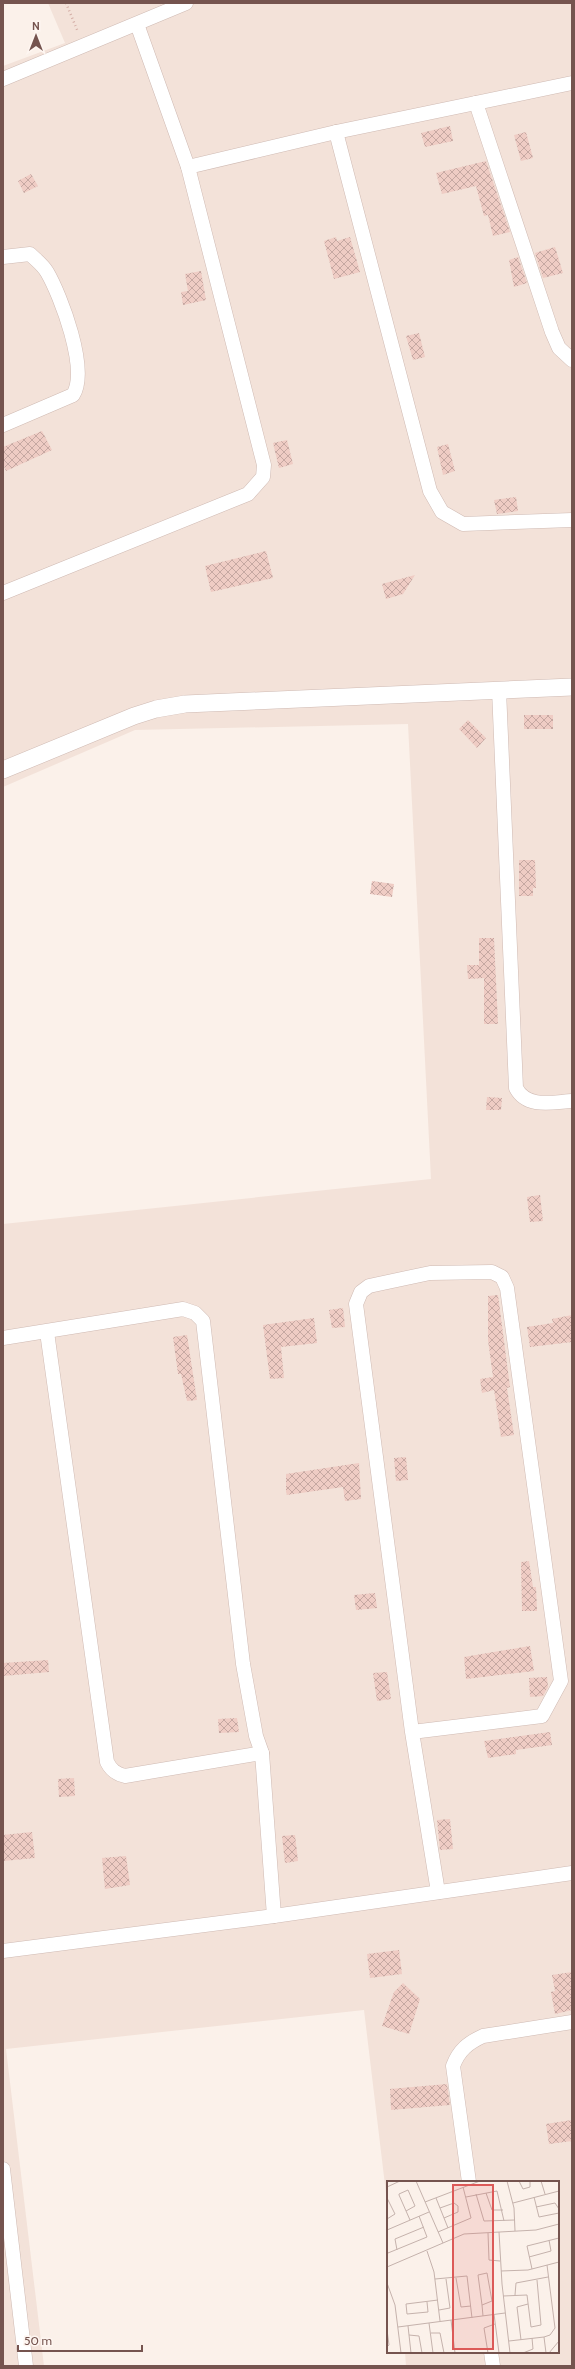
<svg xmlns="http://www.w3.org/2000/svg" width="575" height="2369" font-family="Cabin,sans-serif">
<style>
.residential{fill:#f3e2d9}
.building{fill:url(#building-cross-hatch)}
.lines{fill:none;stroke-linecap:round;stroke-linejoin:round}
.minor-casing{stroke:#cfbab3;stroke-width:15}
.tertiary-casing{stroke:#cfbab3;stroke-width:18}
.path{stroke:#d4aea6;stroke-width:2.5;stroke-dasharray:1 3;stroke-linecap:butt}
.minor{stroke:#fff;stroke-width:14}
.tertiary{stroke:#fff;stroke-width:17}
.inset-road{fill:none;stroke:#c5b2ac;stroke-width:1}
.view{fill:#dc5a58;fill-opacity:0.15;stroke:#dc5a58;stroke-width:2}
.inset-edge{fill:none;stroke:#75544f;stroke-width:2}
</style>
<defs>
<pattern id="building-cross-hatch" width="8" height="8" patternUnits="userSpaceOnUse"><rect width="8" height="8" fill="#efccc4"/><path d="M0 0l8 8M0 8l8-8" fill="none" stroke="#c6a8a2"/></pattern>
</defs>
<rect width="100%" height="100%" fill="#fbf1ea"/>
<path class="residential" d="M 48,3 L 572,3 L 572,2366 L 406,2366 L 405,2352 L 558,2352 L 558,2182 L 388,2182 L 388,2210 L 364,2010 L 6,2049 L 44,2366 L 3,2366 L 3,1224 L 431,1179 L 408,724 L 135,730 L 3,787 L 3,66 L 65,43 Z"/>
<g class="building">
<path d="M 450,126 L 453,141 L 425,147 L 421,133 Z"/>
<path d="M 526,132 L 533,158 L 521,161 L 514,135 Z"/>
<path d="M 486,161 L 510,232 L 493,236 L 488,215 L 484,216 L 476,186 L 442,194 L 436,173 Z"/>
<path d="M 31,174 L 38,186 L 24,193 L 18,181 Z"/>
<path d="M 336,237 L 337,241 L 350,237 L 360,272 L 334,279 L 324,241 Z"/>
<path d="M 555,247 L 563,273 L 543,278 L 535,253 Z"/>
<path d="M 518,257 L 527,283 L 514,287 L 509,260 Z"/>
<path d="M 201,271 L 206,300 L 183,305 L 181,292 L 188,291 L 185,274 Z"/>
<path d="M 419,333 L 425,357 L 413,360 L 406,336 Z"/>
<path d="M 42,431 L 52,450 L 6,471 L 3,464 L 3,447 Z"/>
<path d="M 287,440 L 293,464 L 279,468 L 273,443 Z"/>
<path d="M 448,444 L 455,471 L 443,475 L 437,447 Z"/>
<path d="M 516,497 L 518,511 L 497,514 L 494,500 Z"/>
<path d="M 266,551 L 273,578 L 211,592 L 205,566 Z"/>
<path d="M 415,575 L 403,594 L 386,599 L 382,584 Z"/>
<rect x="524" y="715" width="29" height="14"/>
<path d="M 468,720 L 486,738 L 477,748 L 459,729 Z"/>
<path d="M 519,860 L 535,860 L 536,888 L 533,888 L 533,896 L 519,896 Z"/>
<path d="M 372,881 L 394,884 L 392,897 L 370,894 Z"/>
<path d="M 479,938 L 494,938 L 498,1024 L 484,1024 L 484,978 L 468,979 L 467,965 L 479,965 Z"/>
<path d="M 487,1097 L 502,1098 L 501,1110 L 486,1110 Z"/>
<path d="M 540,1195 L 543,1221 L 530,1222 L 527,1197 Z"/>
<path d="M 498,1295 L 510,1387 L 507,1388 L 514,1435 L 501,1437 L 494,1390 L 482,1393 L 480,1379 L 493,1377 L 488,1340 L 488,1296 Z"/>
<path d="M 343,1308 L 345,1327 L 332,1328 L 329,1310 Z"/>
<path d="M 572,1315 L 572,1342 L 530,1347 L 527,1327 L 553,1323 L 552,1319 Z"/>
<path d="M 314,1318 L 317,1343 L 281,1347 L 284,1378 L 270,1379 L 263,1325 Z"/>
<path d="M 187,1335 L 197,1400 L 187,1401 L 181,1374 L 178,1374 L 173,1337 Z"/>
<path d="M 406,1457 L 408,1480 L 396,1481 L 394,1458 Z"/>
<path d="M 359,1463 L 361,1499 L 345,1501 L 343,1487 L 287,1495 L 286,1492 L 286,1474 Z"/>
<path d="M 529,1561 L 533,1587 L 536,1587 L 537,1611 L 522,1611 L 521,1562 Z"/>
<path d="M 375,1593 L 377,1608 L 356,1610 L 354,1595 Z"/>
<path d="M 530,1646 L 534,1671 L 466,1679 L 464,1657 Z"/>
<path d="M 48,1660 L 49,1672 L 3,1676 L 3,1663 Z"/>
<path d="M 387,1672 L 391,1699 L 377,1701 L 373,1673 Z"/>
<path d="M 547,1677 L 548,1687 L 543,1696 L 530,1697 L 529,1678 Z"/>
<path d="M 237,1718 L 239,1732 L 219,1733 L 218,1719 Z"/>
<path d="M 550,1732 L 552,1745 L 516,1750 L 516,1754 L 488,1758 L 484,1741 Z"/>
<path d="M 74,1778 L 75,1796 L 59,1797 L 58,1779 Z"/>
<path d="M 450,1819 L 453,1849 L 440,1850 L 437,1820 Z"/>
<path d="M 32,1832 L 35,1858 L 3,1861 L 3,1835 Z"/>
<path d="M 295,1835 L 298,1861 L 285,1863 L 282,1836 Z"/>
<path d="M 126,1856 L 130,1885 L 105,1889 L 102,1858 Z"/>
<path d="M 399,1950 L 402,1974 L 370,1978 L 367,1954 Z"/>
<path d="M 572,1972 L 572,2010 L 555,2014 L 551,1992 L 555,1991 L 552,1975 Z"/>
<path d="M 403,1983 L 420,1999 L 409,2034 L 382,2026 L 394,1992 Z"/>
<path d="M 447,2084 L 450,2105 L 391,2110 L 390,2089 Z"/>
<path d="M 572,2120 L 572,2141 L 549,2144 L 546,2124 Z"/>
</g>
<g class="lines">
<defs>
<g id="minor">
<path d="M 3,79 L 186,3"/>
<path d="M 476,103 L 552,332 L 559,348 L 572,360"/>
<path d="M 336,132 L 430,491 L 442,512 L 463,524 L 572,520"/>
<path d="M 188,167 L 336,132 L 572,83"/>
<path d="M 3,257 L 30,254 C 36,260 43,265 47,272 C 61,296 89,370 73,395 L 3,425"/>
<path d="M 3,593 L 248,494 L 263,477 L 264,465 L 188,167 L 137,24"/>
<path d="M 499,690 L 516,1088 C 527,1109 553,1102 572,1101"/>
<path d="M 47,1332 L 107,1762 C 111,1770 116,1774 125,1776 L 262,1753"/>
<path d="M 3,1338 L 183,1309 L 195,1313 L 203,1321 L 243,1664 L 256,1736 L 262,1753 L 274,1916"/>
<path d="M 412,1732 L 542,1716 L 561,1681 L 507,1288 L 502,1277 L 492,1272 L 430,1273 L 369,1286 L 361,1292 L 356,1304 L 412,1732 L 438,1892"/>
<path d="M 3,1951 L 274,1916 L 572,1873"/>
<path d="M 3,2169 L 26,2366"/>
<path d="M 469,2182 L 453,2066 C 459,2050 468,2043 483,2036 L 572,2022"/>
<path d="M 491,2352 L 493,2366"/>
</g>
<path id="tertiary" d="M 3,770 L 134,716 L 156,709 L 185,704 L 572,687"/>
</defs>
<use href="#minor" class="minor-casing"/>
<use href="#tertiary" class="tertiary-casing"/>
<path class="path" d="M 66,3 L 78,32"/>
<use href="#minor" class="minor"/>
<use href="#tertiary" class="tertiary"/>
</g>
<g transform="translate(387 2181)">
<rect width="172" height="172" fill="#fbf1ea"/>
<path class="inset-road" d="M 29,0 L 56,62M 120,0 L 127,27 L 128,50M 132,0 L 136,8 L 143,6 L 143,0M 154,0 L 158,13M 0,6 L 13,0M 99,12 L 105,29 L 116,29M 89,13 L 97,40 L 128,39M 79,16 L 110,10 L 117,40M 147,16 L 152,36 L 172,32M 0,17 L 8,33 L 0,38M 49,17 L 61,47M 38,21 L 93,0M 126,22 L 172,10M 149,26 L 168,22 L 172,28M 53,27 L 67,22 L 71,25 L 71,31 L 57,37M 19,30 L 28,25 L 21,9 L 12,13 L 12,14 L 23,39M 0,49 L 42,31M 51,51 L 84,37 L 76,6M 112,51 L 115,103 L 123,172M 101,52 L 102,79 L 113,80M 10,69 L 8,58 L 37,46M 0,70 L 1,72 L 40,56 L 32,35M 40,70 L 47,91 L 53,140M 142,76 L 164,70 L 162,59M 0,86 L 77,53 L 149,49 L 172,43M 145,88 L 140,65 L 172,57M 114,90 L 141,89 L 172,81M 69,97 L 74,126 L 84,125M 48,98 L 80,95 L 85,137M 0,102 L 8,124 L 14,172M 128,114 L 129,102 L 161,96M 116,115 L 140,114 L 144,146 L 154,144 L 150,99M 40,121 L 41,131 L 20,133 L 19,123 L 51,119M 95,124 L 105,120 L 100,92 L 91,94 L 95,124 L 96,135M 52,129 L 63,127 L 59,98M 107,133 L 112,172M 64,139 L 68,172M 42,142 L 46,172M 21,145 L 24,172M 11,146 L 118,132M 0,149 L 2,164 L 0,166M 44,152 L 53,152 L 57,172M 22,154 L 32,155 L 35,172M 157,156 L 159,172M 134,159 L 130,126 L 141,123M 122,160 L 157,156 L 163,154 L 168,147 L 160,84M 101,172 L 97,147 L 108,143M 136,172 L 146,168 L 145,157M 162,172 L 172,160"/>
<path class="view" d="M 66,4 L 106,4 L 106,168 L 66,168 Z"/>
<rect width="172" height="172" class="inset-edge"/>
</g>
<rect width="575" height="2369" fill="none" stroke="#75544f" stroke-width="8"/>
<g transform="translate(36 36)" stroke="#fef6f1" stroke-width="3" paint-order="stroke">
<path d="M0-3L7 15L0 10L-7 15Z" fill="#75544f"/>
<text y="-6" font-size="11" font-weight="bold" text-anchor="middle" fill="#75544f">N</text>
</g>
<path d="M18 2345v6h124v-6" fill="none" stroke="#75544f" stroke-width="2"/>
<text x="24" y="2345" font-size="12" fill="#75544f" stroke="#fef6f1" stroke-width="3" paint-order="stroke">50 m</text>
</svg>
